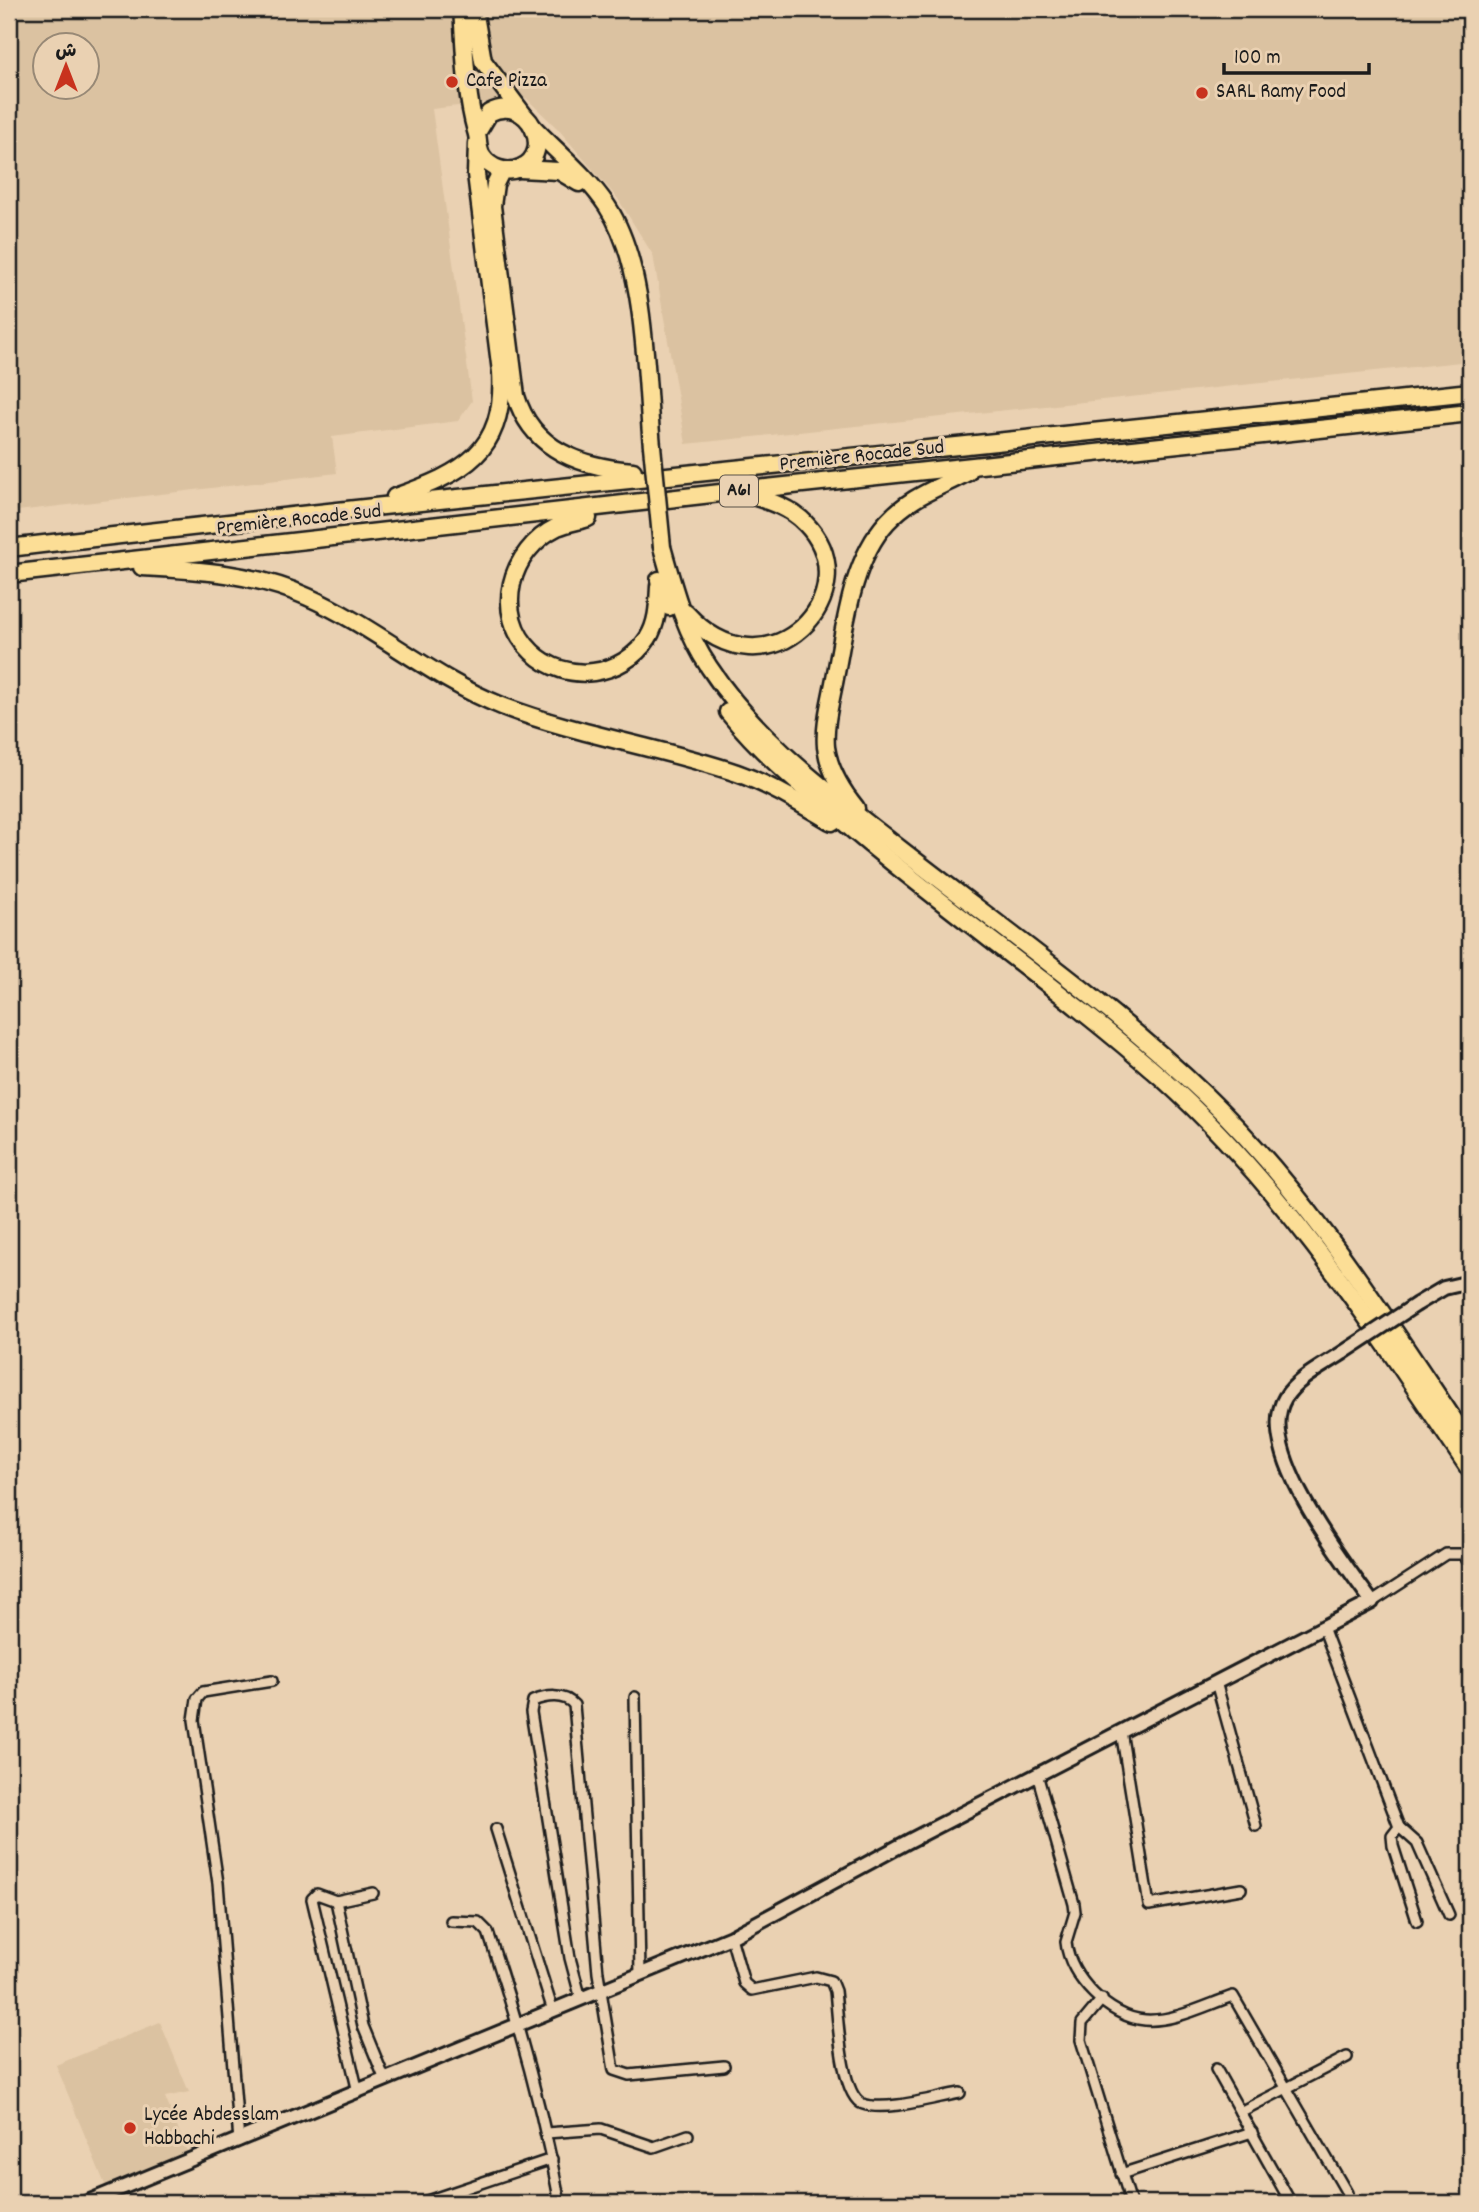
<svg xmlns="http://www.w3.org/2000/svg" width="1479" height="2212" font-family="Dekko,'Playpen Sans Arabic',sans-serif">
<style>
.built{fill:#dbc2a1;fill-rule:evenodd}
.lines{fill:none;stroke-linecap:round;stroke-linejoin:round}
.street-casing{stroke:#1c1c1c;stroke-width:14}
.secondary-casing{stroke:#1c1c1c;stroke-width:18}
.highway-casing{stroke:#1c1c1c;stroke-width:21}
.street{stroke:#ead1b2;stroke-width:9}
.secondary{stroke:#ead1b2;stroke-width:12}
.highway{stroke:#fcde96;stroke-width:16}
.secondary-bridge-casing{stroke:#1c1c1c;stroke-width:18;stroke-linecap:butt}
.highway-bridge-casing{stroke:#1c1c1c;stroke-width:21;stroke-linecap:butt}
.secondary-bridge{stroke:#ead1b2;stroke-width:12}
.highway-bridge{stroke:#fcde96;stroke-width:16}
.poi-dot{fill:#c8321e;stroke:#ead1b2;stroke-width:2.5}
.labels{text-anchor:middle;dominant-baseline:central;stroke-width:6;stroke-linejoin:round;paint-order:stroke}
.shield{fill:#ead1b2;stroke:#5a5249;stroke-width:2}
.shield-label{font-size:19px;font-weight:bold;fill:#1c1c1c}
.poi-label{font-size:21px;fill:#1c1c1c;stroke:#ead1b2;text-anchor:start}
.street-label{font-size:21px;fill:#1c1c1c;stroke:#ead1b2}
</style>
<rect width="100%" height="100%" fill="#ead1b2"/>
<filter id="ink" filterUnits="userSpaceOnUse"><feTurbulence type="fractalNoise" baseFrequency=".0143" numOctaves="2"/><feDisplacementMap in="SourceGraphic" scale="14" xChannelSelector="R" yChannelSelector="G"/><feConvolveMatrix kernelMatrix="1 2 1 2 8 2 1 2 1" color-interpolation-filters="sRGB"/></filter>
<g filter="url(#ink)">
<g class="built">
<path d="M 9,9 L 1470,9 L 1470,361 L 686,444 L 653,255 L 618,199 L 558,129 L 526,98 L 432,109 L 472,401 L 458,421 L 332,437 L 337,473 L 9,512 ZM 46,46 L 88,46 L 88,88 L 46,88 Z"/>
<path d="M 160,2022 L 189,2092 L 165,2097 L 190,2159 L 108,2192 L 56,2065 Z"/>
</g>
<g class="lines">
<defs>
<g id="street">
<path d="M 1372,1602 L 1446,1554 L 1463,1554 L 1470,1564"/>
<path d="M 1323,1627 L 1399,1827"/>
<path d="M 1216,1682 L 1256,1826"/>
<path d="M 635,1697 L 640,1975"/>
<path d="M 1121,1731 L 1149,1905 L 1241,1889"/>
<path d="M 1037,1774 L 1074,1904 L 1075,1912 L 1066,1942 C 1069,1977 1110,2018 1145,2020 C 1174,2022 1206,2005 1233,1996 L 1347,2193"/>
<path d="M 496,1829 L 553,2011"/>
<path d="M 336,1901 L 363,2026 L 385,2080"/>
<path d="M 451,1921 L 478,1922 L 488,1932 C 518,2021 543,2111 560,2203"/>
<path d="M 1417,1921 L 1393,1846 L 1392,1836 L 1399,1827 L 1417,1843 L 1449,1915"/>
<path d="M 731,1937 L 744,1983 L 752,1990 L 816,1977 L 831,1981 L 835,1991 C 838,2014 840,2096 863,2104 C 886,2112 936,2097 960,2093"/>
<path d="M 581,1999 L 570,1958 L 531,1712 L 533,1701 C 546,1696 564,1693 574,1705 L 598,1973 L 614,2070 L 629,2075 L 724,2066"/>
<path d="M 1102,1999 L 1082,2023 L 1081,2040 L 1131,2203"/>
<path d="M 1216,2069 L 1291,2203"/>
<path d="M 358,2092 L 312,1899 L 317,1894 L 336,1901 L 373,1893"/>
<path d="M 1240,2112 L 1347,2057"/>
<path d="M 546,2133 L 601,2129 L 654,2147 L 688,2135"/>
<path d="M 239,2141 L 218,1883 L 194,1720 L 197,1699 L 203,1692 L 272,1681"/>
<path d="M 1121,2174 L 1252,2132"/>
<path d="M 421,2203 L 552,2159"/>
</g>
<g id="secondary">
<path d="M 1417,1304 L 1444,1288 L 1470,1282"/>
<path d="M 85,2203 L 731,1937 L 909,1841 L 1372,1602 C 1343,1561 1254,1449 1285,1398 C 1297,1378 1325,1365 1344,1352"/>
</g>
<g id="highway">
<path d="M 462,9 C 465,49 465,92 476,131 C 479,139 477,148 482,156 C 490,168 506,174 520,168 C 556,154 529,92 489,113 L 477,133"/>
<path d="M 474,9 L 483,61 L 523,114"/>
<path d="M 533,127 C 558,153 587,176 607,206 C 647,267 645,373 652,446"/>
<path d="M 519,169 L 559,171 L 579,183"/>
<path d="M 502,170 L 495,184 L 492,206 L 516,396 C 532,450 581,467 633,471"/>
<path d="M 395,497 C 463,473 506,452 501,372 L 476,174 L 477,143"/>
<path d="M 588,518 C 578,521 567,523 557,527 C 510,550 492,614 532,652 C 566,685 623,677 648,638 C 658,622 658,604 659,586"/>
<path d="M 662,547 C 674,589 684,630 709,667 C 759,743 829,793 899,848 C 1003,929 1111,1005 1206,1096 C 1311,1197 1389,1324 1470,1444"/>
<path d="M 9,548 C 495,491 983,445 1470,392"/>
<path d="M 142,567 C 199,570 255,573 308,597 C 376,627 433,679 502,706 C 578,735 660,747 737,773 C 771,785 801,804 832,822"/>
<path d="M 9,574 L 738,491 L 1470,413"/>
<path d="M 659,580 L 669,607"/>
<path d="M 686,613 C 768,704 873,592 805,523 C 789,506 765,500 743,493"/>
<path d="M 728,712 C 761,753 800,785 840,819 C 944,909 1059,987 1162,1078 C 1287,1190 1377,1332 1470,1470"/>
<path d="M 856,808 C 842,791 829,769 826,747 C 824,724 831,700 835,678 C 845,627 851,562 887,522 C 912,495 937,489 968,472"/>
</g>
</defs>
<use href="#street" class="street-casing"/>
<use href="#secondary" class="secondary-casing"/>
<use href="#highway" class="highway-casing"/>
<use href="#street" class="street"/>
<use href="#secondary" class="secondary"/>
<use href="#highway" class="highway"/>
<defs>
<path id="secondary-bridge" d="M 1344,1352 L 1417,1304"/>
<path id="highway-bridge" d="M 652,446 L 662,547"/>
</defs>
<use href="#secondary-bridge" class="secondary-bridge-casing"/>
<use href="#highway-bridge" class="highway-bridge-casing"/>
<use href="#secondary-bridge" class="secondary-bridge"/>
<use href="#highway-bridge" class="highway-bridge"/>
</g>
</g>
<g class="poi-dot">
<circle cx="452" cy="82" r="7"/>
<circle cx="1202" cy="93" r="7"/>
<circle cx="130" cy="2128" r="7"/>
</g>
<g class="labels">
<rect class="shield" x="720" y="475.5" width="38" height="31" rx="5"/>
<g class="shield-label">
<text x="739" y="491">A61</text>
</g>
<g class="poi-label">
<text x="466" y="82">Cafe Pizza</text>
<text x="1216" y="93">SARL Ramy Food</text>
<text x="144" y="2116">Lycée Abdesslam<tspan x="144" dy="24">Habbachi</tspan></text>
</g>
<g class="street-label">
<text transform="translate(862 457) rotate(-6)">Première Rocade Sud</text>
<text transform="translate(299 521) rotate(-6)">Première Rocade Sud</text>
</g>
</g>
<rect width="1479" height="2212" fill="none" stroke="#ead1b2" stroke-width="35"/>
<rect x="18" y="18" width="1444" height="2177" fill="none" stroke="#1c1c1c" stroke-width="2.5" filter="url(#ink)"/>
<g transform="translate(66 66)"><circle r="33" fill="#ead1b2" stroke="#988976" stroke-width="2"/>
<path d="M0-5L12 26L0 18L-12 26Z" fill="#c8321e"/>
<text y="-10" font-size="19" font-weight="bold" text-anchor="middle" fill="#1c1c1c">ش</text>
</g>
<path d="M1224 63v10h145v-10" fill="none" stroke="#1c1c1c" stroke-width="3.5"/>
<text x="1234" y="63" font-size="21" fill="#1c1c1c" stroke="#ead1b2" stroke-width="5" paint-order="stroke">100 m</text>
</svg>
